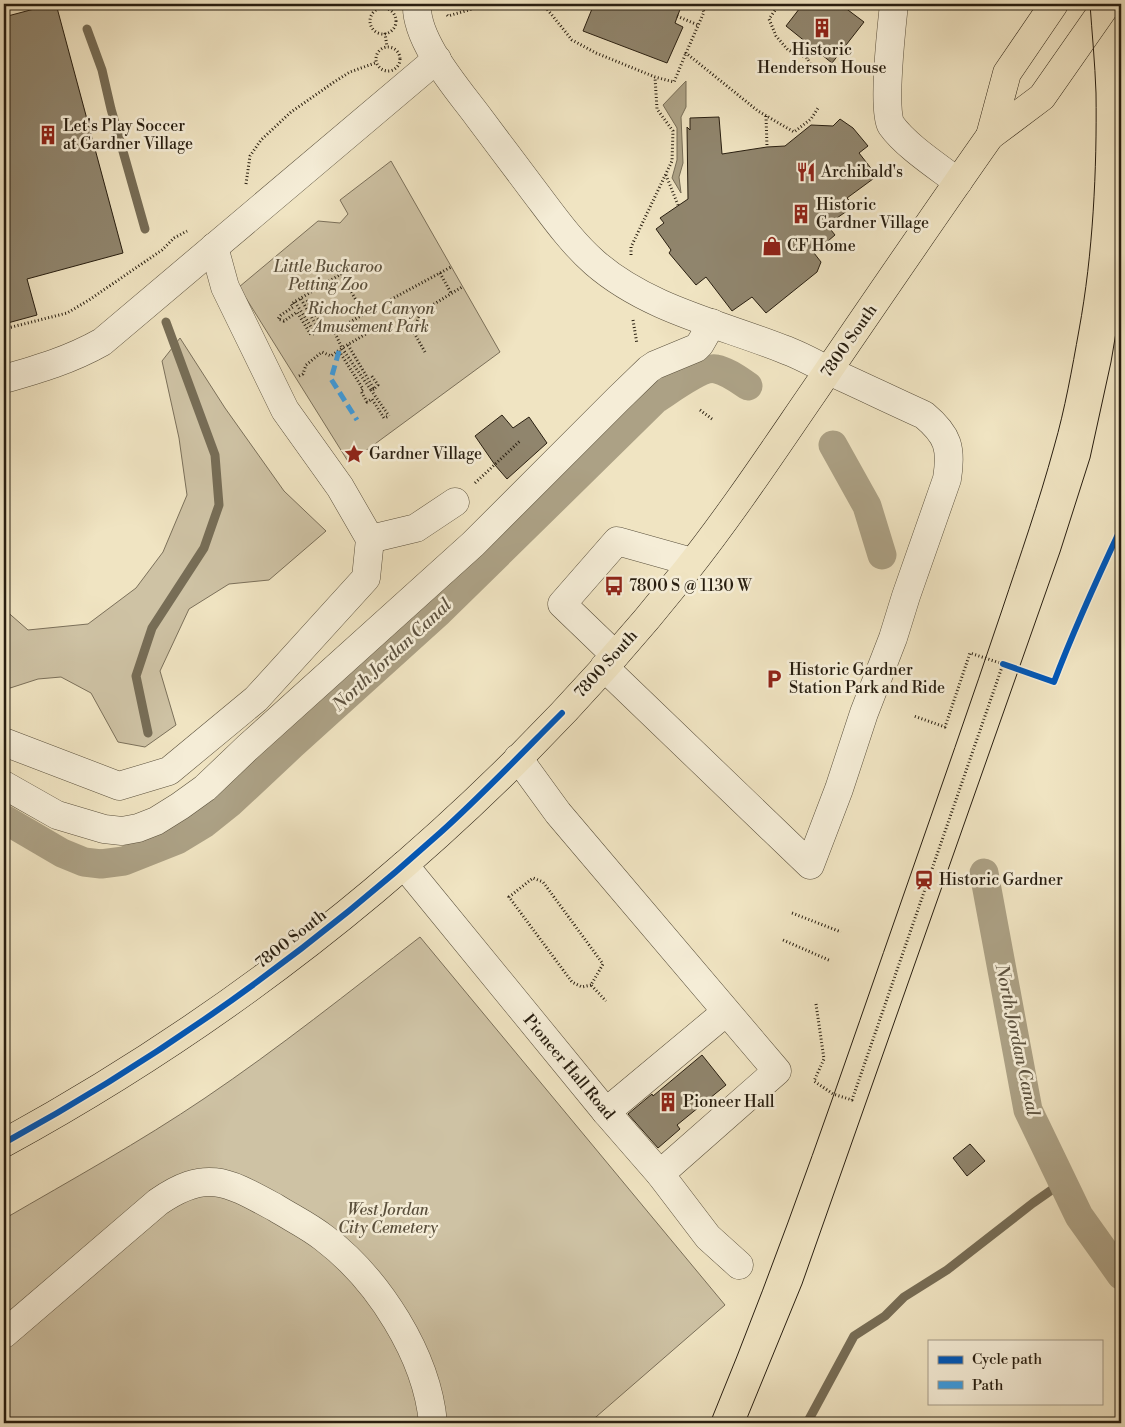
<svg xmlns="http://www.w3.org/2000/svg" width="1125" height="1427" font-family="'Libre Bodoni',serif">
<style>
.green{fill:#cec2a4;stroke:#7b705a}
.water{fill:#aca185;stroke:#776d56}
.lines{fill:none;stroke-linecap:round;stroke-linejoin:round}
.stream{stroke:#776d56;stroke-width:9}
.canal{stroke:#aca185;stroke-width:29}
.building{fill:#90856d;stroke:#281e10}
.minor-casing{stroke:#5a503c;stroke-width:29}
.major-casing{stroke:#281e10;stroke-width:29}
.path{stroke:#281e10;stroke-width:3;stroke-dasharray:1 2.5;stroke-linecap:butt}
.minor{stroke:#f5edd7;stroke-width:28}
.major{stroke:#f0e4c2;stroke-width:28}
.tram{stroke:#281e10;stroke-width:1}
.quiet{stroke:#3d9bde;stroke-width:5;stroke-dasharray:10 5;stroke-linecap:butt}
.cycleway-casing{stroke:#f5edd7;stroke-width:9}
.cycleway{stroke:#0057b8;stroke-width:6}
.labels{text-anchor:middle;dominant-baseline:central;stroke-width:5;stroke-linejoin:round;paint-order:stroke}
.poi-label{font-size:16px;fill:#281e10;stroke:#f5edd7;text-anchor:start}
.park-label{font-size:16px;font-style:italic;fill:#5a4f3c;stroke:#f5edd7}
.street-label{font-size:16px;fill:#281e10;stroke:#f5edd7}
.water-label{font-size:18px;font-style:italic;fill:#5d523f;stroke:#f5edd7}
</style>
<rect width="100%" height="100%" fill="#f0e4c2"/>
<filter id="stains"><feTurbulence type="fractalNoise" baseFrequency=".004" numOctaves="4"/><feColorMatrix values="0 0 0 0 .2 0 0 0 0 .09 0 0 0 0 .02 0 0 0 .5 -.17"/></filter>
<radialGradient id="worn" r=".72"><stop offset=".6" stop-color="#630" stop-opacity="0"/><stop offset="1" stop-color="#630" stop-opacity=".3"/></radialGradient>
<g class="green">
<path d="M 391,161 L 500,352 L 349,463 L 239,287 L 318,221 L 340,223 L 348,214 L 340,200 Z"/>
<path d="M 180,338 L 225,408 L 284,491 L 326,531 L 269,580 L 229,584 L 189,609 L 160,671 L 176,725 L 145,747 L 118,742 L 91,693 L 61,677 L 38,679 L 4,690 L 4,609 L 28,630 L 88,624 L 136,588 L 163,552 L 187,495 L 179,438 L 162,361 Z"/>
<path d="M 420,937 L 725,1305 L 589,1423 L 4,1423 L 4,1219 C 71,1180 140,1142 205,1098 C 279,1048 349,992 420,937 Z"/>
</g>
<path class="water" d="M 686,81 L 686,107 L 681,117 L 683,163 L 679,177 L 681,193 L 672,178 L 677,160 L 677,128 L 663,105 Z"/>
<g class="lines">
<g class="stream">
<path d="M 87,29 L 102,70 L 111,109 L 145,229"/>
<path d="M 148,733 L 136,676 L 152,628 L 204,548 L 219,505 L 215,455 L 166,322"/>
<path d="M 807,1423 L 854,1336 L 885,1316 L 904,1297 L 947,1270 L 1033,1203 L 1063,1182"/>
</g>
<g class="canal">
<path d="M 833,445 L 867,506 L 882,555"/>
<path d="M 4,819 L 62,853 L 84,862 L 101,864 L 124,861 L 177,840 L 205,823 L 230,803 L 292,745 L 439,612 L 656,399 C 669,391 702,366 716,369 C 727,371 739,380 748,386"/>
<path d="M 984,873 L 1028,1110 L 1079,1216 L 1121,1275"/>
</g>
</g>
<g class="building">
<path d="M 53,4 L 56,4 L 123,253 L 27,279 L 37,315 L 4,324 L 4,17 Z"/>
<path d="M 594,4 L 682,4 L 675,23 L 683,27 L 667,63 L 583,31 Z"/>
<path d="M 803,4 L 840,4 L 864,22 L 832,63 L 786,26 Z"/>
<path d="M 719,117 L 722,154 L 767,147 L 785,146 L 811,125 L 833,126 L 840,119 L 853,128 L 868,146 L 859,153 L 877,176 L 847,198 L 854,206 L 827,225 L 835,235 L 814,253 L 821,262 L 817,272 L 766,313 L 752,297 L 732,311 L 706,277 L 696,285 L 669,253 L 671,250 L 656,229 L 664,223 L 660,218 L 688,199 L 687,127 L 690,130 L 690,118 Z"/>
<path d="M 502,415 L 513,428 L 529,417 L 547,443 L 507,479 L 495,465 L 475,436 Z"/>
<path d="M 702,1055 L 726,1085 L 677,1125 L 680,1129 L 658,1148 L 628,1114 L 652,1094 L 653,1096 Z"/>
<path d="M 970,1144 L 985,1161 L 967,1176 L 953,1158 Z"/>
</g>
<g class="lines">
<defs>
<g id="minor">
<path d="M 417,4 C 415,40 456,87 477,115 C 496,140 515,166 534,191 C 553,216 571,242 595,263 C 648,309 720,324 783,349 C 800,355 816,364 831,372 C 862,386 893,401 924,415 C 948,435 952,448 947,479 L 906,596 L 893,638 L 864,713 L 839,789 L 810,865 L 604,667"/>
<path d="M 894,4 C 892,23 882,111 891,125 C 906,146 937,166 958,182"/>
<path d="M 4,379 C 39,369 70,360 102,342 L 437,59"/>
<path d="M 370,539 L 416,528 L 455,502"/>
<path d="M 615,655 L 562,604 L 617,541 L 692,562"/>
<path d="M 4,742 L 119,786 L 169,771 L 256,699 L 366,578 L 370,539 L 340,487 L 285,410 L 225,287 L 214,247"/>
<path d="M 518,758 L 558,813 L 777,1071 L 660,1174"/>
<path d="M 4,785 L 57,815 L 104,829 L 122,831 L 138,828 L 156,821 L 180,806 L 205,788 L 248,747 L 473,544 L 618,399 L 649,369 L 655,365 L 696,348 L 700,344 L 712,323"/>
<path d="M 404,865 L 606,1112 L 660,1174 L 708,1237 L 739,1265"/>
<path d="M 606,1112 L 726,1012"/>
<path d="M 4,1334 L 158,1202 C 207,1168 228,1182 276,1208 C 292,1218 309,1226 324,1238 C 378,1279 427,1355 433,1423"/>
</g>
<g id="major">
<path d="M 990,136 L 1007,73 L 1054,4"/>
<path d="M 4,1143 C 266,1000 500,805 686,571 C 732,513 773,451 815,390 C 873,305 931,220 990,136 L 1042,97 L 1107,4"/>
</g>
</defs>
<use href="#minor" class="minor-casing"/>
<use href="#major" class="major-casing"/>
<g class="path">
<path d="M 543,4 L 572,40 L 596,53 L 655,77 L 674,82 L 686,53"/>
<path d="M 701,4 L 704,12 L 686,53 L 758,111 L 794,132 L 811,119 L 818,108"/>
<path d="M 771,4 L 776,9"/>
<path d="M 783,4 L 776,9 L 769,19 L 776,36 L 788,50 L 807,58 L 814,71"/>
<path d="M 855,4 L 858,6"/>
<circle cx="383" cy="21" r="13"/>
<path d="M 447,15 L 448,16 L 489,4"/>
<path d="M 677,16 L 698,25"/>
<path d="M 385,33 L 387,47"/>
<circle cx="388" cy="59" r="12"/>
<path d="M 807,58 L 814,48"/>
<path d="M 766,116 L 767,147"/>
<path d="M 666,175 L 678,205"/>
<path d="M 246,184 L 250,156 L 261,140 L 291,112 L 334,82 L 350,72 L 375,63"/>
<path d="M 631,255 L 631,247 L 672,161 L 673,131 L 657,109 L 655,77"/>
<path d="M 440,273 L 451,293"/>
<path d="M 301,299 L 319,330 L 324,329 L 307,300"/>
<path d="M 295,302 L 315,333 L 311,335 L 297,312 L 284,321 L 278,319 L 281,315 L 293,307 L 291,304 L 341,274 L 364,314 L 451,267"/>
<path d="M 633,320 L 637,344"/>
<path d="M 4,329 L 67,313 L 89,300 L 162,250 L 174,238 L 187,231"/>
<path d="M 348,345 L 374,389 L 378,385 L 371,375"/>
<path d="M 339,351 L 363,389 L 361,391 L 367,402 L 372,399 L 384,418 L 389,416"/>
<path d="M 425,352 L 413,331 L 421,312 L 462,287"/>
<path d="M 299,376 L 303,374 L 306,365 L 322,352 L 331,356 L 342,348 L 334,331 L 364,314"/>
<path d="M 374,389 L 371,390 L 342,348 L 385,323"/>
<path d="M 371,390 L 389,416"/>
<path d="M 700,410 L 712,419"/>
<path d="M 475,483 L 521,440"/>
<path d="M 792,913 L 841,932"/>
<path d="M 783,940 L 831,961"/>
<path d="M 591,985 L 582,987 L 572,982 L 509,897 L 533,878 L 543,882 L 603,964 L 591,985 L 606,1001"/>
<path d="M 816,1004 L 824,1059 L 814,1081 L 833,1094 L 852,1100 L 1003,664 L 970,653 L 945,727 L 914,716"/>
</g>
<use href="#minor" class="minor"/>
<use href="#major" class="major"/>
<g class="tram">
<path d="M 710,1423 C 783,1247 844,1065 907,885 C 939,793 971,702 1002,610 C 1020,556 1039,502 1054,447 C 1065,409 1072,369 1079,330 C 1093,254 1097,170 1096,93 C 1095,63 1092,33 1090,4"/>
<path d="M 745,1423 L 802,1284 L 1060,552 L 1090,458 L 1111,362 L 1121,303"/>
</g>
<path class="quiet" d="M 339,351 L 331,379 L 357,420"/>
<defs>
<g id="cycleway">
<path d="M 1003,664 L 1054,682 C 1074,629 1097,579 1121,528"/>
<path d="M 4,1143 C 161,1057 307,953 441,832 C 483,794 522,753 562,713"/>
</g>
</defs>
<use href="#cycleway" class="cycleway-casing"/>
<use href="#cycleway" class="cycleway"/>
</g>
<defs>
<symbol id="building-bare" viewBox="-9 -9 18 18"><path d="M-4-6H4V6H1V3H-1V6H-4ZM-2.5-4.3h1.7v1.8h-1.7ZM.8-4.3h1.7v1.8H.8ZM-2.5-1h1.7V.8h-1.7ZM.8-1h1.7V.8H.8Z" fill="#8f2418" stroke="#f5edd7" stroke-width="2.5" paint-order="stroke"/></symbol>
<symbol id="restaurant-bare" viewBox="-9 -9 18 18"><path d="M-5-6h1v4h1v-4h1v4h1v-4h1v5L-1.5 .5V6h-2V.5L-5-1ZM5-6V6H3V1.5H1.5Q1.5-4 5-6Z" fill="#8f2418" stroke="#f5edd7" stroke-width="2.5" paint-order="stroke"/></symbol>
<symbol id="shop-bare" viewBox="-9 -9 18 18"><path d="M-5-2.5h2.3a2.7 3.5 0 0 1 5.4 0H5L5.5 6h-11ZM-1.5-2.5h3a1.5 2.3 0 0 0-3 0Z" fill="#8f2418" stroke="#f5edd7" stroke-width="2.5" paint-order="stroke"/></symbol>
<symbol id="sight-bare" viewBox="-9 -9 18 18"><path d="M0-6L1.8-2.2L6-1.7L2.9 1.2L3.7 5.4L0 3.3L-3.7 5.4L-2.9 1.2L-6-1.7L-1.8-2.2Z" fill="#8f2418" stroke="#f5edd7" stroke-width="2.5" paint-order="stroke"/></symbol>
<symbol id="bus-bare" viewBox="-9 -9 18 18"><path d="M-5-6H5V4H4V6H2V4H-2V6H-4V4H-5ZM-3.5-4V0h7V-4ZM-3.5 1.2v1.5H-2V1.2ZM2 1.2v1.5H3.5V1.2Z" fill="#8f2418" stroke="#f5edd7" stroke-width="2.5" paint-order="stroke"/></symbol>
<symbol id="parking-bare" viewBox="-9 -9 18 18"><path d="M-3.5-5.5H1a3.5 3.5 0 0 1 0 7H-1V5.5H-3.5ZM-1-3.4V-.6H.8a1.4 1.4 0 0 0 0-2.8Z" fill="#8f2418" stroke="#f5edd7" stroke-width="2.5" paint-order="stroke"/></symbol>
<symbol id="station-bare" viewBox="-9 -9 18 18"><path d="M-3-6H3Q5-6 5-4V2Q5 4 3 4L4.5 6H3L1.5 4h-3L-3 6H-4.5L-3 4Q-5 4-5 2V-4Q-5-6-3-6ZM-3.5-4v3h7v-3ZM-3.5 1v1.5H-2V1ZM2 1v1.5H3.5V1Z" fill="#8f2418" stroke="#f5edd7" stroke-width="2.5" paint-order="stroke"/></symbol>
</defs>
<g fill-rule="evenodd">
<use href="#building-bare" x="808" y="14" width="28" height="28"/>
<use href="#building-bare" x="34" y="121" width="28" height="28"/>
<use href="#restaurant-bare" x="792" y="158" width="28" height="28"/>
<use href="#building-bare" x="787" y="200" width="28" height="28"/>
<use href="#shop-bare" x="758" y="232" width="28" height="28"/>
<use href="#sight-bare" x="340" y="440" width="28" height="28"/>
<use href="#bus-bare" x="600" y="572" width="28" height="28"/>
<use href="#parking-bare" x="760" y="665" width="28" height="28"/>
<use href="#station-bare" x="910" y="866" width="28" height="28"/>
<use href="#building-bare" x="654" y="1088" width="28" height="28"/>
</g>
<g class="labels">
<g class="poi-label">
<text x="822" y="50" text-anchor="middle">Historic<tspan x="822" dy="18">Henderson House</tspan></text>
<text x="63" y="126">Let's Play Soccer<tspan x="63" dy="18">at Gardner Village</tspan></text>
<text x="821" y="172">Archibald's</text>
<text x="816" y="205">Historic<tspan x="816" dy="18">Gardner Village</tspan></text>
<text x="787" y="246">CF Home</text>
<text x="369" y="454">Gardner Village</text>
<text x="629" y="586">7800 S @ 1130 W</text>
<text x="789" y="670">Historic Gardner<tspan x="789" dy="18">Station Park and Ride</tspan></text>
<text x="939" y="880">Historic Gardner</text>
<text x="683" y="1102">Pioneer Hall</text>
</g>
<g class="park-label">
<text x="328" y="267">Little Buckaroo<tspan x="328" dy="18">Petting Zoo</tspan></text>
<text x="371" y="309">Richochet Canyon<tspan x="371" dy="18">Amusement Park</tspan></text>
<text x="388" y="1210">West Jordan<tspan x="388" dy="18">City Cemetery</tspan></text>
</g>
<g class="street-label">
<text transform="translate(849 341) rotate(-55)">7800 South</text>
<text transform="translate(606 664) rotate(-48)">7800 South</text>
<text transform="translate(291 939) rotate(-38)">7800 South</text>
<text transform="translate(569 1067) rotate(50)">Pioneer Hall Road</text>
</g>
<g class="water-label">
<text transform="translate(392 655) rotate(-43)">North Jordan Canal</text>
<text transform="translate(1017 1040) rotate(78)">North Jordan Canal</text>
</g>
</g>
<rect width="1125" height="1427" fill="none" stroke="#f0e4c2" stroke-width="20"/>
<rect x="5" y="5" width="1115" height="1417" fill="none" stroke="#281e10" stroke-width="2.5"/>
<rect x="10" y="10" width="1105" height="1407" fill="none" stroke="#281e10"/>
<rect x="928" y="1340" width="175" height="65" fill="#f5edd7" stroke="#a39a87"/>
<rect x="938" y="1356" width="25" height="8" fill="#0057b8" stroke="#a39a87"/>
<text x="972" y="1364" font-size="15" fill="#281e10">Cycle path</text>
<rect x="938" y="1381" width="25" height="8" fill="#3d9bde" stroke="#a39a87"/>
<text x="972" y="1390" font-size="15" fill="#281e10">Path</text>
<rect width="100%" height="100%" filter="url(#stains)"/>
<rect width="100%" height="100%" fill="url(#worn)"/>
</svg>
